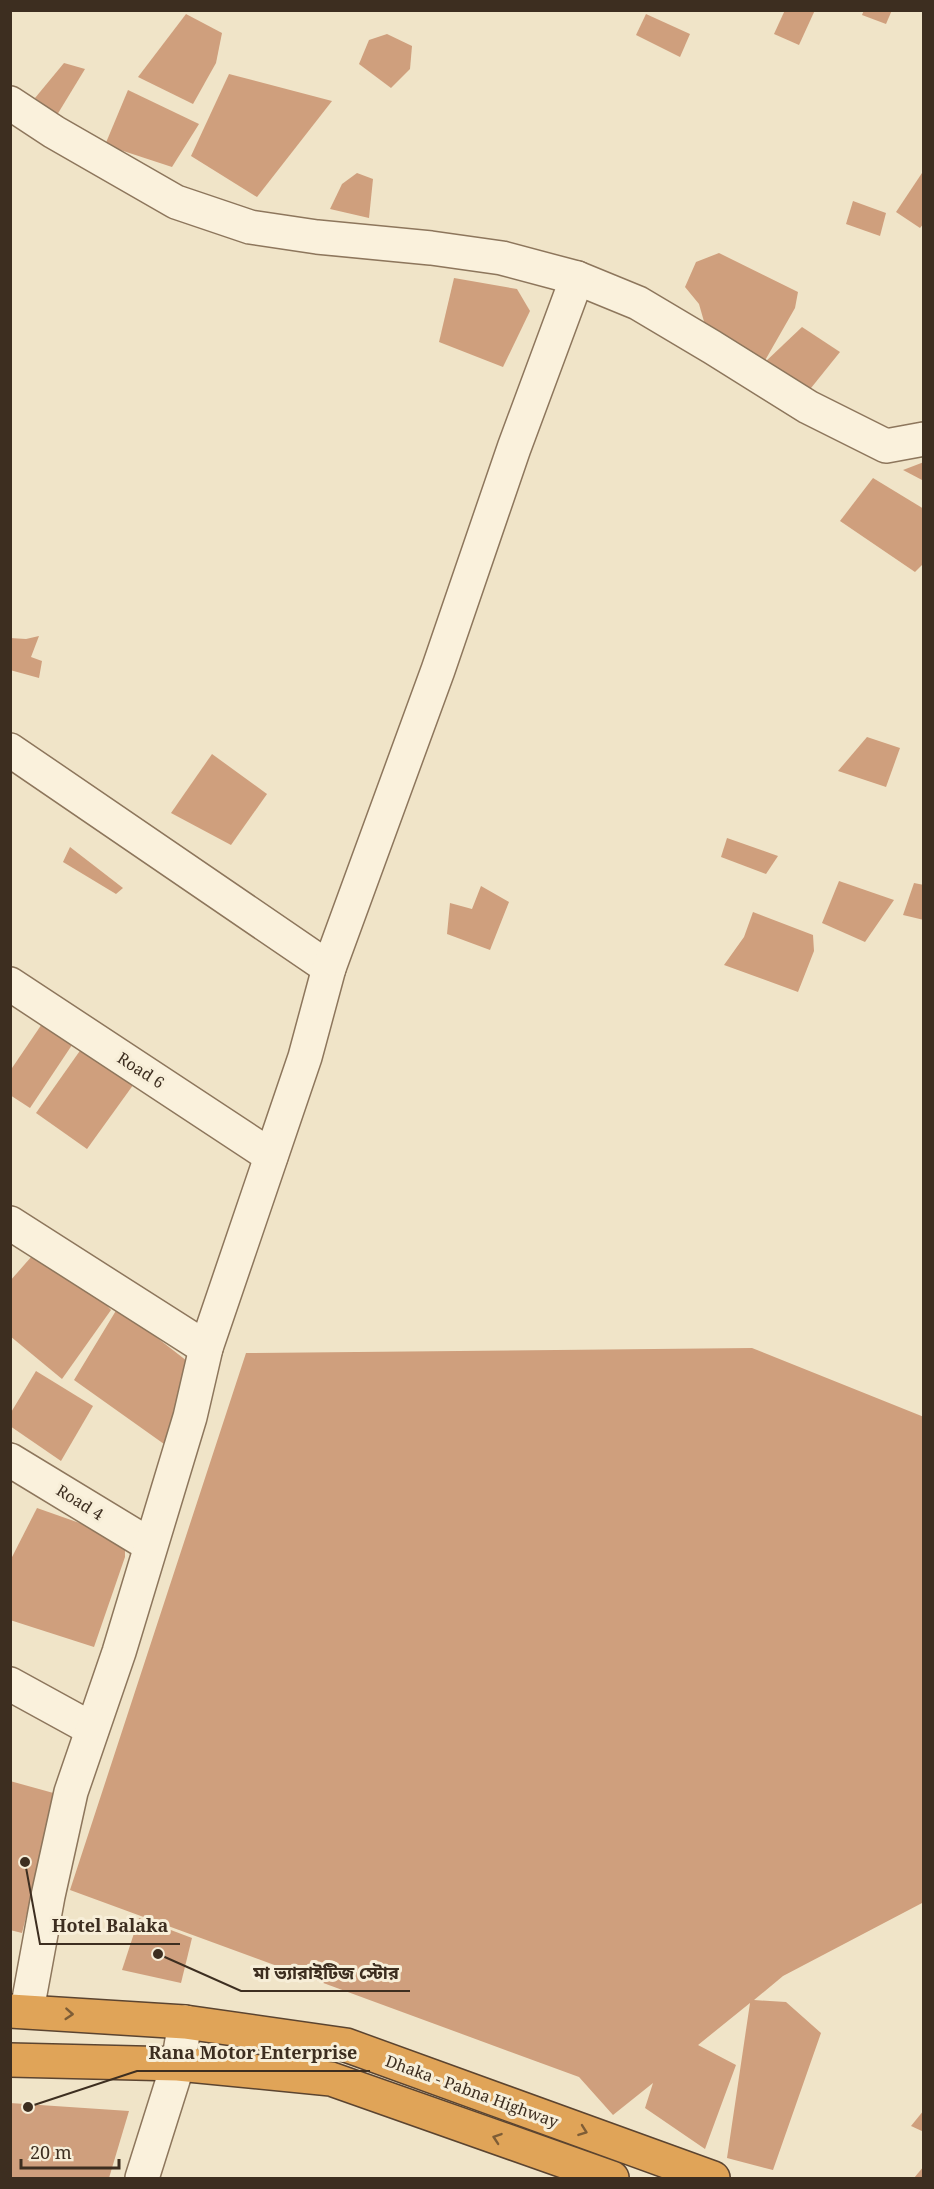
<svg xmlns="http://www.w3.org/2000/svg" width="934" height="2189" font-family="'Noto Serif','Noto Sans Bengali',serif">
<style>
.building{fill:#cf9f7d}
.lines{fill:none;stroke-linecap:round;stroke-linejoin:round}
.minor-casing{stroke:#8d765c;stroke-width:36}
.highway-casing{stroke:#5b4430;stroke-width:36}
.minor{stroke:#faf1dc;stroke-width:33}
.highway{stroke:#e0a458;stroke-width:33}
.oneway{stroke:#7e5d36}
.labels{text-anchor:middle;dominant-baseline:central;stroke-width:6;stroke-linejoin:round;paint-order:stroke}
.street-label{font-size:16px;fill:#3d2e20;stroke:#f7eed8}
.leader{fill:none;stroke:#3d2e20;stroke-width:2}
.callout-dot{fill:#3d2e20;stroke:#f7eed8;stroke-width:2}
.callout-label{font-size:18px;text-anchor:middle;font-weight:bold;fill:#3d2e20;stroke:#f7eed8;stroke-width:6;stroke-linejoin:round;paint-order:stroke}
</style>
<rect width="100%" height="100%" fill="#f0e4c8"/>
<g class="building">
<path d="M 785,10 L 815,10 L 799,45 L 774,34 Z"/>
<path d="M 864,10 L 892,10 L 886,24 L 862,15 Z"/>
<path d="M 186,14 L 222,33 L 216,63 L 193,104 L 138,77 Z"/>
<path d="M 646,14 L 690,34 L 680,57 L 636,35 Z"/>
<path d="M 387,34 L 412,46 L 410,69 L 391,88 L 359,64 L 369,40 Z"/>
<path d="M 64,63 L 85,69 L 57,115 L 35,98 Z"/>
<path d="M 229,74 L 332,101 L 257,197 L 191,156 Z"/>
<path d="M 128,90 L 199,124 L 172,167 L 105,145 Z"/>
<path d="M 924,170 L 924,223 L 920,228 L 896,212 Z"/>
<path d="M 357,173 L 373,179 L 369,218 L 330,209 L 342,184 Z"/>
<path d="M 853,201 L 886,213 L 880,236 L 846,224 Z"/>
<path d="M 719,253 L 798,292 L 795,308 L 763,364 L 705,325 L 699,304 L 685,287 L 696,262 Z"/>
<path d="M 454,278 L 517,289 L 530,311 L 503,367 L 439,342 Z"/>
<path d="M 802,327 L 840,352 L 807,393 L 763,364 Z"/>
<path d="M 924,462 L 924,481 L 903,470 Z"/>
<path d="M 873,478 L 924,509 L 924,563 L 915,572 L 840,521 Z"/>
<path d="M 39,636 L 31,657 L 42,661 L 39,678 L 10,670 L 10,638 L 26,639 Z"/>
<path d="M 867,737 L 900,748 L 886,787 L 838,771 Z"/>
<path d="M 212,754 L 267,794 L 231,845 L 171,813 Z"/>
<path d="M 727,838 L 778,856 L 766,874 L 721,857 Z"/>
<path d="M 70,847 L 123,888 L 116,894 L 63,862 Z"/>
<path d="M 839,881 L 894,900 L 865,942 L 822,923 Z"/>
<path d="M 914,883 L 924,885 L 924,920 L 903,915 Z"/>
<path d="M 481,886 L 509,902 L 490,950 L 447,934 L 450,903 L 472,909 Z"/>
<path d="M 753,912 L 813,935 L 814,951 L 798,992 L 724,965 L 744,937 Z"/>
<path d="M 46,1018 L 76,1039 L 30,1108 L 10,1095 L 10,1071 Z"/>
<path d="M 84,1045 L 136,1081 L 87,1149 L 36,1113 Z"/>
<path d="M 32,1256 L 76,1271 L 111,1310 L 62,1379 L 10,1336 L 10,1281 Z"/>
<path d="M 120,1304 L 129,1316 L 196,1368 L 164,1444 L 74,1380 Z"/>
<path d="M 752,1348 L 924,1417 L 924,1902 L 783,1976 L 754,2000 L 786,2002 L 821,2033 L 773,2170 L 727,2158 L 750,2003 L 698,2045 L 736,2065 L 705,2149 L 645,2108 L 653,2083 L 613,2115 L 579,2077 L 70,1890 L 246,1353 Z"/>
<path d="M 36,1371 L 93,1406 L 61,1461 L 10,1426 L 10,1414 Z"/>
<path d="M 37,1508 L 125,1539 L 125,1557 L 94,1647 L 10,1620 L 10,1561 Z"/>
<path d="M 10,1781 L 57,1794 L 22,1933 L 10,1930 Z"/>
<path d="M 139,1918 L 192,1938 L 181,1983 L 122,1970 Z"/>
<path d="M 10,2103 L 129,2111 L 109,2178 L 10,2178 Z"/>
<path d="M 924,2110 L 924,2132 L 911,2126 Z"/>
<path d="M 924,2166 L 924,2178 L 914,2178 Z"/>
</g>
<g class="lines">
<defs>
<g id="minor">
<path d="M 10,103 L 54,132 L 176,202 L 250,227 L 317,237 L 431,248 L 502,258 L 577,278 L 638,303 L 712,347 L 808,407 L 886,446 L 924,439"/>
<path d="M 10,750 L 329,968"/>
<path d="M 10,984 L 271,1156"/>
<path d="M 10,1223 L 206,1348"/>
<path d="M 10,1460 L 150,1545"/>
<path d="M 10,1684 L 92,1729"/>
<path d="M 27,2010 L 48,1896 L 71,1792 L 119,1652 L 190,1417 L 206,1348 L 305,1057 L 329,968 L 438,670 L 514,448 L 577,278"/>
<path d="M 142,2178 L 178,2064 L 185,2022"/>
</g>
<g id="highway">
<path d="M 10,2011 L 185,2022 L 346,2045 L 713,2178"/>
<path d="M 10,2060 L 178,2064 L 331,2079 L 612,2178"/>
</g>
</defs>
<use href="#minor" class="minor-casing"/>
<use href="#highway" class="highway-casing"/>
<use href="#minor" class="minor"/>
<use href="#highway" class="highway"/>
</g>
<defs><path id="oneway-chevron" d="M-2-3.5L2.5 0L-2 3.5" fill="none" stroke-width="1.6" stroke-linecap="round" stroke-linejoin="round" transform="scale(1.5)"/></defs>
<g class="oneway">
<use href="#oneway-chevron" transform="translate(69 2014) rotate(4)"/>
<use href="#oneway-chevron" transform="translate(583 2131) rotate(20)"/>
<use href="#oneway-chevron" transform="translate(497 2138) rotate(-161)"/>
</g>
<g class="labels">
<g class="street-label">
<text transform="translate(141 1070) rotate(33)">Road 6</text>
<text transform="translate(80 1502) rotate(32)">Road 4</text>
<text transform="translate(472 2091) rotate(20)">Dhaka - Pabna Highway</text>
</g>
</g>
<path class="leader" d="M25 1862L40 1944H180M158 1954L241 1991H410M28 2107L137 2071H370"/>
<g class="callout-dot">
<circle cx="25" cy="1862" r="6"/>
<circle cx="158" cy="1954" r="6"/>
<circle cx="28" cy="2107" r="6"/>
</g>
<g class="callout-label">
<text x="110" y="1932">Hotel Balaka</text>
<text x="326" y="1979">মা ভ‍্যারাইটিজ স্টোর</text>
<text x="253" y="2059">Rana Motor Enterprise</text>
</g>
<rect width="934" height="2189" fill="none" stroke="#3d2e20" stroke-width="24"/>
<path d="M21 2159v9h98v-9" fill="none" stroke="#3d2e20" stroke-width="3"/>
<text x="30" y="2159" font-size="18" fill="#3d2e20" stroke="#f7eed8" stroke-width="4.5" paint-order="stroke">20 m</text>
</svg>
